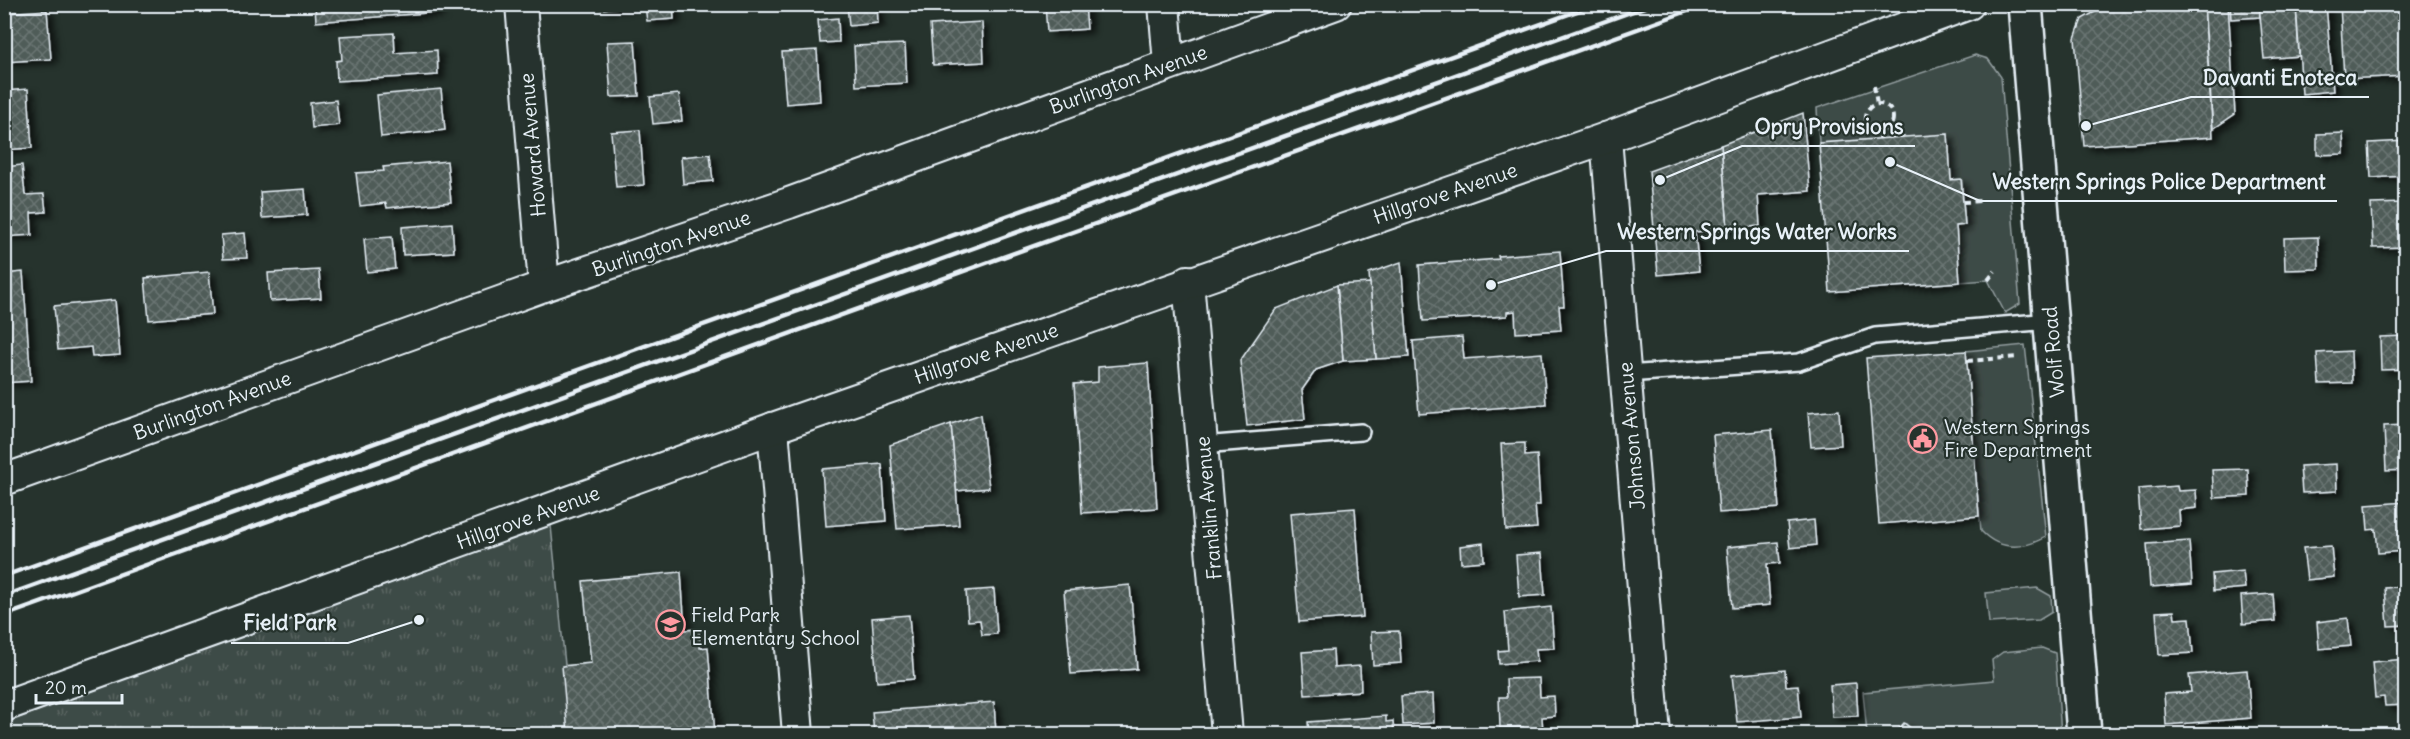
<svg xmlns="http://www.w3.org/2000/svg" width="2410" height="739" font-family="Delius,sans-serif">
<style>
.grass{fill:#3e4b47;stroke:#939ea0;stroke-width:1.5}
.park{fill:url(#park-tufts);stroke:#939ea0;stroke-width:1.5}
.building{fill:url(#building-cross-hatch);stroke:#e8f1f8;stroke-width:1.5;filter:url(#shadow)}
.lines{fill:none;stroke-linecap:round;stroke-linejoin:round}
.service-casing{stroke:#e8f1f8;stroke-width:20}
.minor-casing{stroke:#e8f1f8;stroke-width:34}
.secondary-casing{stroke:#e8f1f8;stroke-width:38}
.path{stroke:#e8f1f8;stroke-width:4;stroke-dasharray:6 4.5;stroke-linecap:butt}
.service{stroke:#26332d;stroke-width:15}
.minor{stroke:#26332d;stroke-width:30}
.secondary{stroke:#26332d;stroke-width:33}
.rail{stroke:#e8f1f8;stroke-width:4.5}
.labels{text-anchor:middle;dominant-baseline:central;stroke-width:4.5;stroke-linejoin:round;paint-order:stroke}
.street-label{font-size:20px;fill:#e8f1f8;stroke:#26332d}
.poi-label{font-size:20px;fill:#e8f1f8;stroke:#26332d;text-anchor:start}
.leader{fill:none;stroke:#e8f1f8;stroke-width:2}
.callout-dot{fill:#e8f1f8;stroke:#26332d;stroke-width:2}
.callout-label{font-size:21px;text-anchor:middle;font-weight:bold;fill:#e8f1f8;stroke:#26332d;stroke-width:4.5;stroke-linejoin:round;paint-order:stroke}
</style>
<defs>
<pattern id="park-tufts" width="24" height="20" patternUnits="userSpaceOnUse" patternTransform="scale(1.5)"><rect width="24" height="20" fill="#3e4b47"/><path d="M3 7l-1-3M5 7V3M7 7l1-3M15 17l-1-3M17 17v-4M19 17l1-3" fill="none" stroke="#5a6562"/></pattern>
<pattern id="building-cross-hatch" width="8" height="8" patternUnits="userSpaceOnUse" patternTransform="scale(1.5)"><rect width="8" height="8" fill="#505c59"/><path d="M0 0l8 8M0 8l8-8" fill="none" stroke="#697472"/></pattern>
<filter id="shadow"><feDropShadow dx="6" dy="4" stdDeviation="3" flood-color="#0009"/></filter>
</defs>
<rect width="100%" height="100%" fill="#26332d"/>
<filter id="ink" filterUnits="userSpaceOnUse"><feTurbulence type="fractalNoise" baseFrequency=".0167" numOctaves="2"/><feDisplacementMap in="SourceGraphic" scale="12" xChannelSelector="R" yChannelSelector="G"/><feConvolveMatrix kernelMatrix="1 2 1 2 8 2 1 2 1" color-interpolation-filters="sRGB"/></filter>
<g filter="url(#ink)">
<g class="grass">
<path d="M 1975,55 L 1988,59 L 2001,77 L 2020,304 L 2005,313 L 1988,280 L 1960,282 L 1956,226 L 1965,225 L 1962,180 L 1951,180 L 1948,134 L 1819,143 L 1817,108 Z"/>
<path d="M 2025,345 L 2046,537 C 2022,550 2000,551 1981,531 L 1966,351 Z"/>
<path d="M 2037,588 L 2051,596 L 2052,612 L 2039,620 L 1989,623 L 1986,593 Z"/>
<path d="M 2042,648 L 2055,653 L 2061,734 L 1918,734 L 1905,723 L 1894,734 L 1867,734 L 1863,692 L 1994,680 L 1992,660 L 2003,652 Z"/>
</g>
<path class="park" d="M 550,516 L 572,734 L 5,734 L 5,723 Z"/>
<g class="building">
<path d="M 315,4 L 437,4 L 438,12 L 316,22 Z"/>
<path d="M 601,4 L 629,4 L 630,6 L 601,9 Z"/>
<path d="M 673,4 L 674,19 L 647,21 L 645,6 Z"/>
<path d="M 847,4 L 877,4 L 878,23 L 849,26 Z"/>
<path d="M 1045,4 L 1085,4 L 1087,29 L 1047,32 Z"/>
<path d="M 2116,4 L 2204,4 L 2213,137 L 2084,146 L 2075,38 L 2082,19 L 2093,13 Z"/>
<path d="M 2204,4 L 2228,4 L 2235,114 L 2213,129 Z"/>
<path d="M 2230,4 L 2259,4 L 2260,17 L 2231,19 Z"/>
<path d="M 2259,4 L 2296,4 L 2299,56 L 2264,59 Z"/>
<path d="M 2296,4 L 2326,4 L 2333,91 L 2302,94 Z"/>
<path d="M 2340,4 L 2406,4 L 2406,76 L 2344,79 Z"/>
<path d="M 47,10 L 51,59 L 4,62 L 4,13 Z"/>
<path d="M 838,18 L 839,42 L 820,43 L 818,20 Z"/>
<path d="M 982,22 L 984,62 L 933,65 L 930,25 Z"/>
<path d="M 394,33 L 395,53 L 437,50 L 438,75 L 337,81 L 336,61 L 342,60 L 340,36 Z"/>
<path d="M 635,41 L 639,96 L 611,97 L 607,42 Z"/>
<path d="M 905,44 L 907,83 L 856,86 L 854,46 Z"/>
<path d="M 817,50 L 820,101 L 786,104 L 782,52 Z"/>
<path d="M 28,89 L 32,148 L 4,150 L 4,91 Z"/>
<path d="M 441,89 L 445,130 L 381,137 L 377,95 Z"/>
<path d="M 679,94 L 682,121 L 653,124 L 650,97 Z"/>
<path d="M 336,100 L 339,125 L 312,128 L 310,103 Z"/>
<path d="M 1803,113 L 1810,191 L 1758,195 L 1760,226 L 1728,229 L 1721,145 Z"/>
<path d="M 640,130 L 644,185 L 616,187 L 611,132 Z"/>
<path d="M 2343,133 L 2344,154 L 2317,155 L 2317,134 Z"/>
<path d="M 1948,134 L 1951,180 L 1961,179 L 1965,225 L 1956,226 L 1960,282 L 1830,292 L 1819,143 Z"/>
<path d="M 2406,141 L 2406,176 L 2371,178 L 2369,143 Z"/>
<path d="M 1721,145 L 1728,229 L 1695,232 L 1699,271 L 1658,275 L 1649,171 Z"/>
<path d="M 710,154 L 713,181 L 683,184 L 681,157 Z"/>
<path d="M 447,161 L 451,202 L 387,208 L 386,203 L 360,206 L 356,173 L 384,171 L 383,167 Z"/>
<path d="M 22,165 L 25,195 L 44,194 L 46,212 L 31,213 L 32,235 L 4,237 L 4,167 Z"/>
<path d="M 305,189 L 307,215 L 262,218 L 260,192 Z"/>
<path d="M 2406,203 L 2406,247 L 2373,248 L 2371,204 Z"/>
<path d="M 452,223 L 454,252 L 403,255 L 402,227 Z"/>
<path d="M 245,233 L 247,258 L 223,259 L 221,235 Z"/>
<path d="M 392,237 L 395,269 L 367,272 L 364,239 Z"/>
<path d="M 2318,237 L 2319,269 L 2285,270 L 2284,238 Z"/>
<path d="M 1560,251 L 1564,306 L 1559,306 L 1561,330 L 1516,333 L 1515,311 L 1507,312 L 1507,316 L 1423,321 L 1419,265 L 1499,259 L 1498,256 Z"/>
<path d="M 1401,262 L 1409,357 L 1376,359 L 1369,273 Z"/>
<path d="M 319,270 L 321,298 L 270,301 L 268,273 Z"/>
<path d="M 23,272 L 31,381 L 4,383 L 4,274 Z"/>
<path d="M 209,272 L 213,314 L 149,320 L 145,278 Z"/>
<path d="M 1370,283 L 1376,359 L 1343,361 L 1337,285 Z"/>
<path d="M 1337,285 L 1343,361 L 1316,370 L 1302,390 L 1305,419 L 1247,426 L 1240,361 L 1276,309 Z"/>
<path d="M 115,300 L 120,355 L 92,357 L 91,347 L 58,350 L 54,306 Z"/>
<path d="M 2406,336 L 2406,369 L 2381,370 L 2380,337 Z"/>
<path d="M 1462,337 L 1464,359 L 1542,353 L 1546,404 L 1419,414 L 1413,341 Z"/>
<path d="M 1966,351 L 1979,516 L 1879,524 L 1866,358 Z"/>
<path d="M 2351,351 L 2352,383 L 2319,384 L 2317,353 Z"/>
<path d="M 1148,363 L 1157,508 L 1082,513 L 1074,384 L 1098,382 L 1098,367 Z"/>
<path d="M 1839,410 L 1841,445 L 1811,447 L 1808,413 Z"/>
<path d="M 981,414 L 989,488 L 956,491 L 951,424 Z"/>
<path d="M 951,424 L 959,525 L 897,529 L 890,445 Z"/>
<path d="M 2406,425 L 2406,470 L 2386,471 L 2384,426 Z"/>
<path d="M 1772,430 L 1779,508 L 1719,513 L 1713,435 Z"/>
<path d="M 1525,443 L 1525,456 L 1537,455 L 1540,505 L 1535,505 L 1537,528 L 1506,530 L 1501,444 Z"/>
<path d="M 882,464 L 886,521 L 826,526 L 822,469 Z"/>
<path d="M 2336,464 L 2337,491 L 2302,493 L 2300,466 Z"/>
<path d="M 2248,469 L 2249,496 L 2214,498 L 2212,470 Z"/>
<path d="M 2177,486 L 2178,491 L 2196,490 L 2197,508 L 2179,510 L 2180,526 L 2141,529 L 2138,489 Z"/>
<path d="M 2406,502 L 2406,551 L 2378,553 L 2376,529 L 2368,530 L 2366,505 Z"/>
<path d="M 1355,508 L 1363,617 L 1299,622 L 1290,513 Z"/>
<path d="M 1814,520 L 1816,545 L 1790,548 L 1787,523 Z"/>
<path d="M 2189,541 L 2192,584 L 2150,587 L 2147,544 Z"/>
<path d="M 1778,542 L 1780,563 L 1767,564 L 1770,605 L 1732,608 L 1727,547 Z"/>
<path d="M 1483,543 L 1484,561 L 1461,563 L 1460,546 Z"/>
<path d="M 2331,546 L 2334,577 L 2307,580 L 2303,548 Z"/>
<path d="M 1542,553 L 1545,595 L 1519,597 L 1516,555 Z"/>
<path d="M 2243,571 L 2245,588 L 2213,591 L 2212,574 Z"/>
<path d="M 681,572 L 685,630 L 699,629 L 700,648 L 708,647 L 715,734 L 568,734 L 562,666 L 591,663 L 583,581 Z"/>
<path d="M 1130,585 L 1137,669 L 1071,674 L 1064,591 Z"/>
<path d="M 2406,586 L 2406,625 L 2388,626 L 2385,588 Z"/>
<path d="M 994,589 L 997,634 L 982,635 L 980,620 L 968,621 L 966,591 Z"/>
<path d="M 2273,594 L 2275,621 L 2243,624 L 2241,596 Z"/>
<path d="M 1551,607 L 1554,648 L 1536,649 L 1537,661 L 1499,664 L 1498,651 L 1508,650 L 1505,612 Z"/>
<path d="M 2174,611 L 2175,619 L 2190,618 L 2193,653 L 2159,655 L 2156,612 Z"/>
<path d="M 909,615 L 914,679 L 877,682 L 872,618 Z"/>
<path d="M 2348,618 L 2351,646 L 2319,649 L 2317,622 Z"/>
<path d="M 1399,631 L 1401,663 L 1373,665 L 1371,632 Z"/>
<path d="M 1333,650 L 1334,668 L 1360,666 L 1361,691 L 1305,695 L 1302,652 Z"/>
<path d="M 2406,659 L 2406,705 L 2385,706 L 2384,697 L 2375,698 L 2372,662 Z"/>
<path d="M 1785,670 L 1786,686 L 1798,685 L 1801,717 L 1737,722 L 1732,675 Z"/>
<path d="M 2247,670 L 2251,718 L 2166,725 L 2164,694 L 2191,692 L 2189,675 Z"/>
<path d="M 1539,678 L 1540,697 L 1554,696 L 1555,716 L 1542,717 L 1543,734 L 1523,734 L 1523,727 L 1500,728 L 1499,697 L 1507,697 L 1506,679 Z"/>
<path d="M 1856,683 L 1858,716 L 1832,717 L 1830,685 Z"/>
<path d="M 1433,694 L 1434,723 L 1403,725 L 1401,696 Z"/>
<path d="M 994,702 L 996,734 L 874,734 L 872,712 Z"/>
<path d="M 1386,716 L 1386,722 L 1393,721 L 1394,734 L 1309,734 L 1308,722 Z"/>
<path d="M 1904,723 L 1918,734 L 1894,734 Z"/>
<path d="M 2406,729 L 2406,734 L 2393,734 L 2392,730 Z"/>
</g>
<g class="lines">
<defs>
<g id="service">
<path d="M 1626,374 L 1799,362 L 1875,336 L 2050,321"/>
<path d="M 1202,445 L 1361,432"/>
</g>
<g id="minor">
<path d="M 521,4 L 544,286"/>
<path d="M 1164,4 L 1169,64"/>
<path d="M 1606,138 L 1655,734"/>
<path d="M 1188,281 L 1227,734"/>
<path d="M 773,428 L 798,734"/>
<path d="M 4,480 L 544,286 L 789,203 L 1336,4"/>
<path d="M 4,706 L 773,428 L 1606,138 L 1969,4"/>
</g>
<path id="secondary" d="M 2025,4 L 2084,734"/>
</defs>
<use href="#service" class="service-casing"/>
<use href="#minor" class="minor-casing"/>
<use href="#secondary" class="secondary-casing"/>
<g class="path">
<path d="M 1874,86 L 1877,104"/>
<circle cx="1879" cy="118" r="14"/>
<path d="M 1880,132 L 1880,139"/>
<path d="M 1963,202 L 1981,201"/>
<path d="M 1988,280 L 1995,271"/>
<path d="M 1967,361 L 2017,357"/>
</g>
<use href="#service" class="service"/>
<use href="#minor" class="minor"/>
<use href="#secondary" class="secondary"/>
<g class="rail">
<path d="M 4,576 L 1597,4"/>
<path d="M 4,596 L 1653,4"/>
<path d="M 4,616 L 1707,4"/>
</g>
</g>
</g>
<defs>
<symbol id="civic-ring" viewBox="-11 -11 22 22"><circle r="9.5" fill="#26332d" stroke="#ff9aa2" stroke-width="1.5"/><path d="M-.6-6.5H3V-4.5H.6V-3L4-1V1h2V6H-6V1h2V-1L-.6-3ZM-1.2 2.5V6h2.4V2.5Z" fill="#ff9aa2"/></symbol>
<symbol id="school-ring" viewBox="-11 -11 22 22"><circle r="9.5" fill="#26332d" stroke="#ff9aa2" stroke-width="1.5"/><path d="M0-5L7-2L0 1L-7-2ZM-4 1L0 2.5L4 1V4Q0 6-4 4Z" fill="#ff9aa2"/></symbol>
</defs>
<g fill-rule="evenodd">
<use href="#civic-ring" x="1906" y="422" width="33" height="33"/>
<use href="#school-ring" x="654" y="608" width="33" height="33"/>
</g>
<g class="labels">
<g class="street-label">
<text transform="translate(1128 79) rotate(-20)">Burlington Avenue</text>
<text transform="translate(532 145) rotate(-95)">Howard Avenue</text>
<text transform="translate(1445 193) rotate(-19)">Hillgrove Avenue</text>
<text transform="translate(671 243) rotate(-19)">Burlington Avenue</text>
<text transform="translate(2053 352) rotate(-95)">Wolf Road</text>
<text transform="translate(986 353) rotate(-19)">Hillgrove Avenue</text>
<text transform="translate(212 405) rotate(-20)">Burlington Avenue</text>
<text transform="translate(1631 436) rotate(-95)">Johnson Avenue</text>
<text transform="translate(1208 508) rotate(-95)">Franklin Avenue</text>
<text transform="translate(528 517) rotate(-20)">Hillgrove Avenue</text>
</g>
<g class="poi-label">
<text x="1944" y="426">Western Springs<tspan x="1944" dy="23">Fire Department</tspan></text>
<text x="691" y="614">Field Park<tspan x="691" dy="23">Elementary School</tspan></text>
</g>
</g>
<path class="leader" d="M2086 126L2191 97H2369M1660 180L1742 146H1915M1890 162L1980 201H2337M1491 285L1606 251H1909M419 620L348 643H231"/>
<g class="callout-dot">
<circle cx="2086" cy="126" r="6"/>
<circle cx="1660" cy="180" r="6"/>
<circle cx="1890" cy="162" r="6"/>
<circle cx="1491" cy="285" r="6"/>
<circle cx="419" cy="620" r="6"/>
</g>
<g class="callout-label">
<text x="2280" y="85">Davanti Enoteca</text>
<text x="1829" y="134">Opry Provisions</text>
<text x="2159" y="189">Western Springs Police Department</text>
<text x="1757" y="239">Western Springs Water Works</text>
<text x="290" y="630">Field Park</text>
</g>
<rect width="2410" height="739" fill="none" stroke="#26332d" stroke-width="24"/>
<rect x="12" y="12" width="2386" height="715" fill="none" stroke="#e8f1f8" stroke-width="2" filter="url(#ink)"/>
<path d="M36 694v9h86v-9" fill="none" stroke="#e8f1f8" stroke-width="3"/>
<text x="45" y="694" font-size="18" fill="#e8f1f8" stroke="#26332d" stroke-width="4.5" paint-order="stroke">20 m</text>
</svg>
